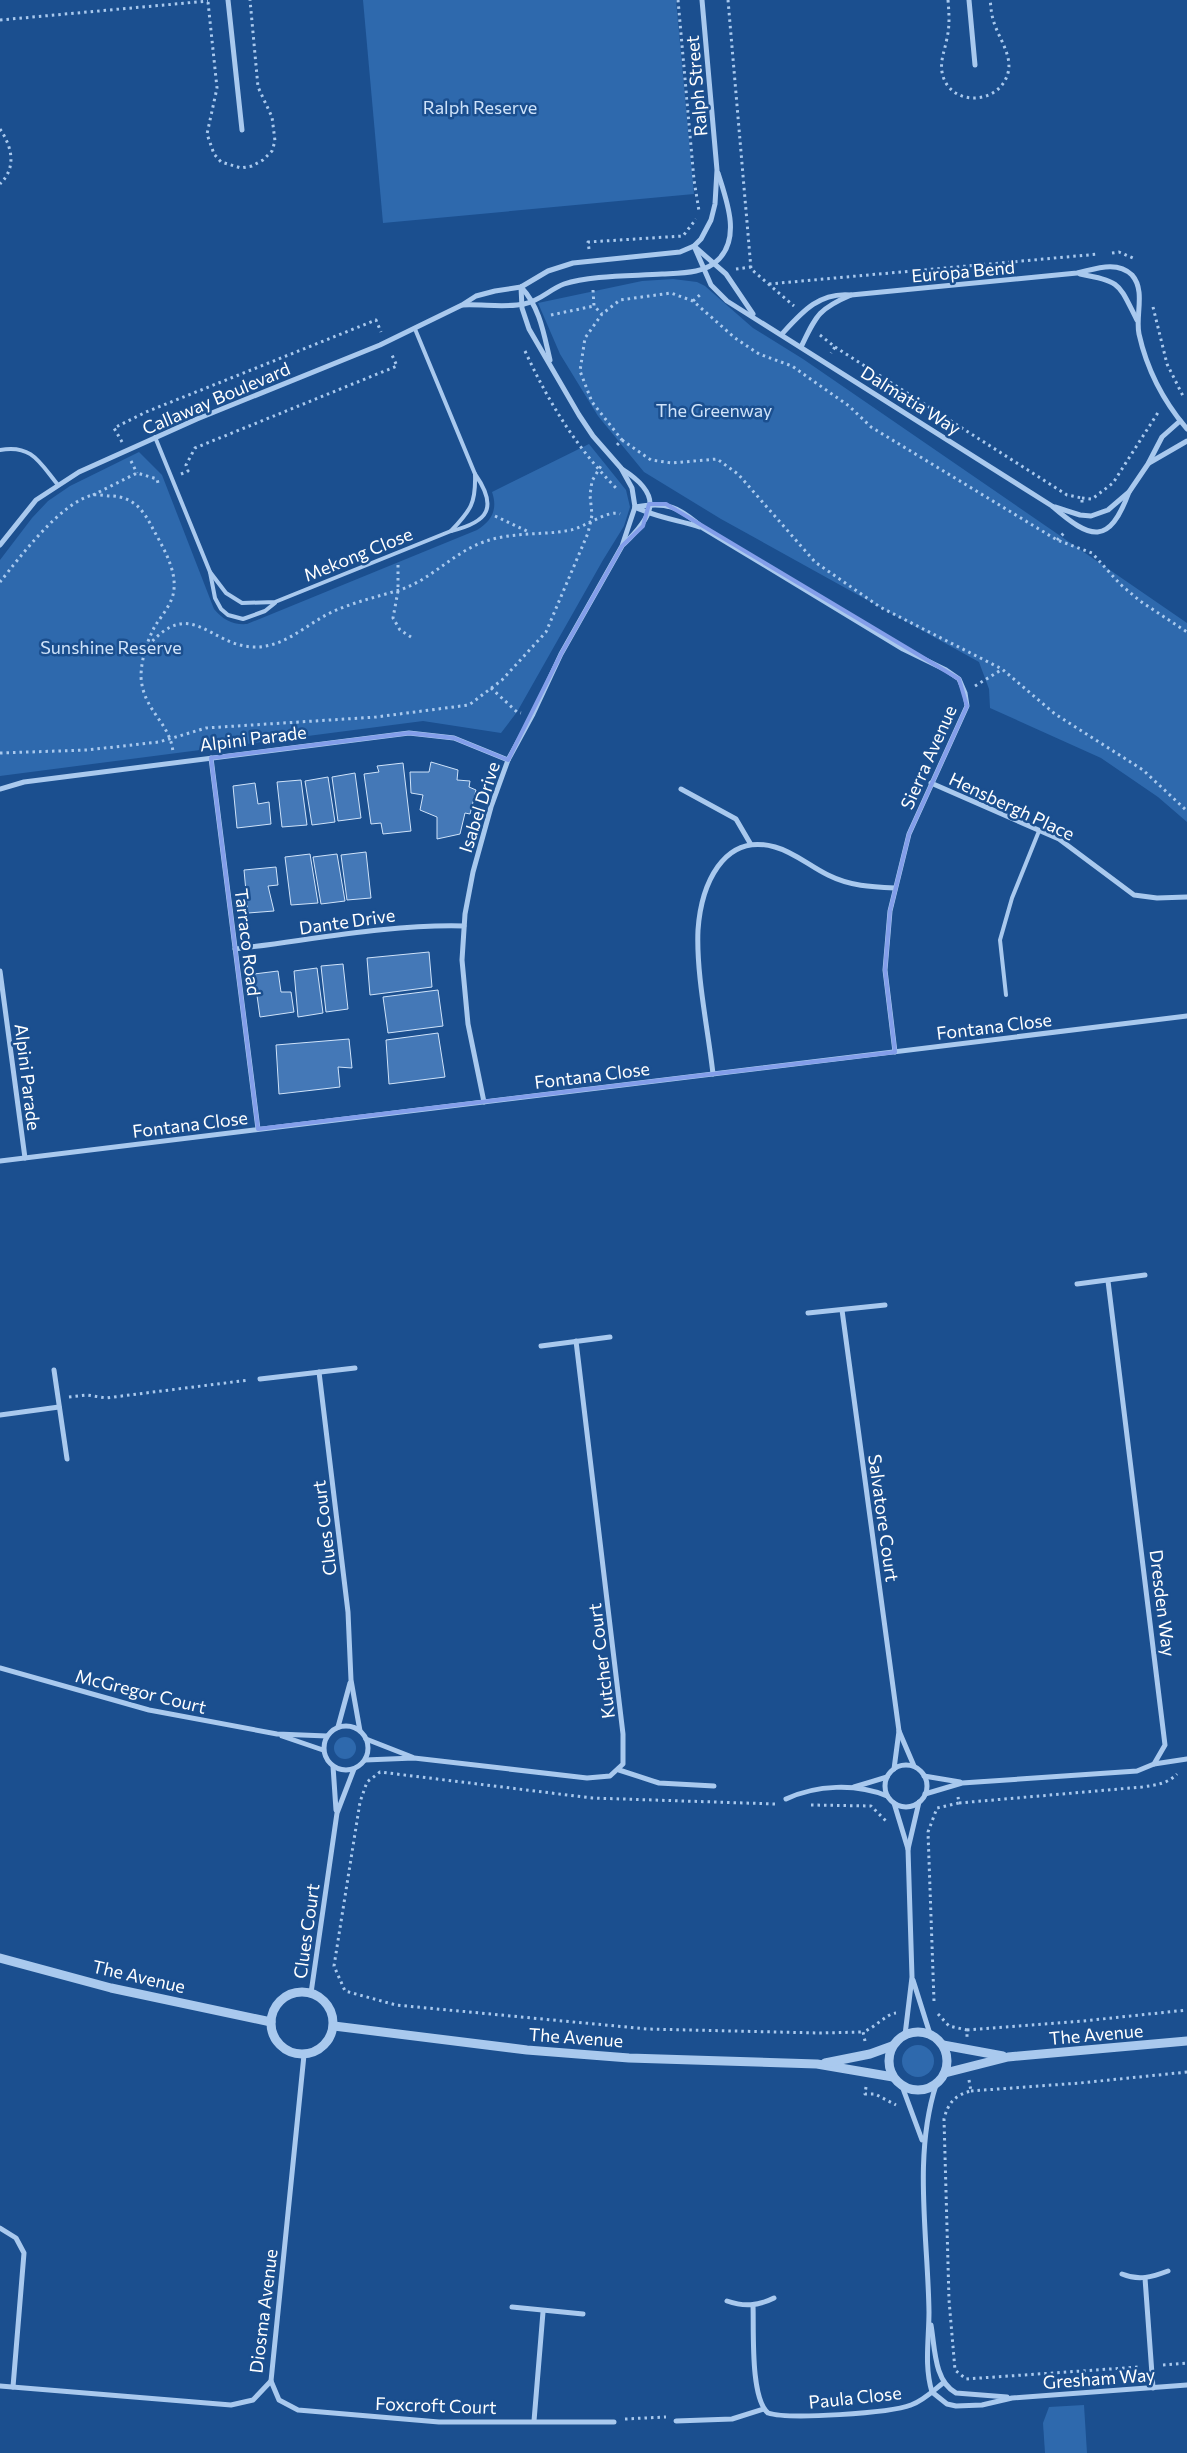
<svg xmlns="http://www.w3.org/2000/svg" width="1187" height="2453" font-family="Commissioner,sans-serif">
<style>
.green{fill:#2e69ad}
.building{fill:#4478b7;stroke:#cfe3fa}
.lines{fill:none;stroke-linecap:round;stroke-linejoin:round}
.path{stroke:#a9c9ee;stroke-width:3;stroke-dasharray:2.5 4;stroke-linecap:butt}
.service{stroke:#a9c9ee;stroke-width:4}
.minor{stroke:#a9c9ee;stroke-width:5}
.tertiary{stroke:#a9c9ee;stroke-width:9}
.marked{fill:none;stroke:#839eea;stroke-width:4;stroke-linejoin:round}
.labels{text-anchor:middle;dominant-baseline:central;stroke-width:5;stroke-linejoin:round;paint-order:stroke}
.street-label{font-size:18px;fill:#fff;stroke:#1b4f8f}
.park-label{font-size:18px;fill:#cfe3fa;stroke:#1b4f8f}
</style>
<rect width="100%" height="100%" fill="#1b4f8f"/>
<g class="green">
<path d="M 363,0 L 676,0 L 694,194 L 383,223 Z"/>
<path d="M 673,279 L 697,282 L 705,286 L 753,328 L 803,359 L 1187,623 L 1187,822 L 1158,797 L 1101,758 L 990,708 L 989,689 L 979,662 L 721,519 L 644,472 L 598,416 L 560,354 L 538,303 L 642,281 Z"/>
<path d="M 589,444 L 626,490 L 630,507 L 624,526 L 603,560 L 517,712 L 501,733 L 423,721 L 0,776 L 0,560 L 32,518 L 48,501 L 70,486 L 139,452 L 162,475 L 214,609 C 223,620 233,625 247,624 L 477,530 C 492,521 498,509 492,492 Z"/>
<circle cx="345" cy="1748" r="11"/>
<circle cx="918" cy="2061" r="16"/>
<path d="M 1084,2405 L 1087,2453 L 1045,2453 L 1043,2423 L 1049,2407 Z"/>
</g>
<g class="building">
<path d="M 431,762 L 458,770 L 457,780 L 470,781 L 469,787 L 476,790 L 470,814 L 465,813 L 460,834 L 437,839 L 437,817 L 420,810 L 423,795 L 411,793 L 410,772 L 429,772 Z"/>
<path d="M 403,763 L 411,831 L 383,834 L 381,823 L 371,824 L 364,774 L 379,772 L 377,766 Z"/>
<path d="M 355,773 L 361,818 L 338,821 L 332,777 Z"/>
<path d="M 328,777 L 335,822 L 312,825 L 305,781 Z"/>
<path d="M 301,780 L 307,825 L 282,827 L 277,782 Z"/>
<path d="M 255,783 L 258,804 L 269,802 L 271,824 L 237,828 L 233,786 Z"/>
<path d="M 366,852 L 371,898 L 347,900 L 341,855 Z"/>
<path d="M 310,854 L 318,903 L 291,905 L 285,857 Z"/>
<path d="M 337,854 L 345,901 L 321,904 L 313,857 Z"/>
<path d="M 276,867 L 278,885 L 268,886 L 274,911 L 248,913 L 244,870 Z"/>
<path d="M 429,952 L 432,987 L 370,995 L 367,958 Z"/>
<path d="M 343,964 L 348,1009 L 326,1012 L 321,966 Z"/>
<path d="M 317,968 L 323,1013 L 298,1017 L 294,971 Z"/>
<path d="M 278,971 L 281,992 L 291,992 L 294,1012 L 260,1017 L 254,974 Z"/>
<path d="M 438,990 L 443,1026 L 388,1033 L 383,997 Z"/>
<path d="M 438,1033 L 445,1077 L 389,1084 L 386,1040 Z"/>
<path d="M 349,1039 L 352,1068 L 338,1067 L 340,1087 L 279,1094 L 276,1045 Z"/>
</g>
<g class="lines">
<g class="path">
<path d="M 678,0 L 694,180 L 699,211"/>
<path d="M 728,0 L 751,269 L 794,306"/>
<path d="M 948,0 C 949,13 950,25 947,38 C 945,50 940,60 942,72 C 948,107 999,106 1008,73 C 1013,55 997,36 993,19 C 991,13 991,6 990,0"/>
<path d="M 208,2 L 217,88 L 207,134 L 214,154 L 221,162 L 241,168 L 252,166 L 263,160 L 272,151 L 275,141 L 272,117 L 258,87 L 250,0"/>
<path d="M 0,20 L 208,1"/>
<path d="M 0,129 C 12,147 17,167 0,184"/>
<path d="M 589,249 L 588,242 L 683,236 L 696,219"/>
<path d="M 1112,253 L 1119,252 L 1135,259"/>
<path d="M 736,269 L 751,267"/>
<path d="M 769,284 L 1099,254"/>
<path d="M 593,290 L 594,306 L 602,314"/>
<path d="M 693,301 L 702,293"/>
<path d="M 1153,307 L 1167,364 L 1184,398"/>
<path d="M 551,315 L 594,306"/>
<path d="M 820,335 L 835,347 L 831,353"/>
<path d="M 835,347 L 1067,495 L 1082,498 L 1082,503"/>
<path d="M 525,351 C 549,403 576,447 616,488"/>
<path d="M 622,440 L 651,460 L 672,463 L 717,459 L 738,474 L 815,562 L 880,607 L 1002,669 L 1055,714 L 1143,770 L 1187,811"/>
<path d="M 122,442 L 114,428 L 146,412 L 376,320 L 381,332"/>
<path d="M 617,445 L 622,440 L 592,402 L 580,371 L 585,338 L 602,314 L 620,300 L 671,293 L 693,301 L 735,338 L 759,354 L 792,366 L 849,406 L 871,427 L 1057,540 L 1092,553 L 1120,584 L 1140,601 L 1187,632"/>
<path d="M 131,461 L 137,473"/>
<path d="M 181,474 L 188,471 L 186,465 L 195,448 L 397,366 L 391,353"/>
<path d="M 93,495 L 137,473 L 157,479 L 158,483 L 161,482"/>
<path d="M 1082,498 L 1092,499 L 1113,483 L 1159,411"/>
<path d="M 495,516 L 529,532"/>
<path d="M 1057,540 L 1066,531"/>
<path d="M 398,565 L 398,591 L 393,618 L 400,630 L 411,637"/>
<path d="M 0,582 C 20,557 61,502 93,495 C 98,494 106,496 112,496 C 134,497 144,511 153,529 C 163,547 176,569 174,589 C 173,603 162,615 155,626 C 147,641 141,660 141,677 C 143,711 170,722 173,752"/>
<path d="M 148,646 C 191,596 209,645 253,647 C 283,648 303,627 328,614 C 350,603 373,598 396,591 C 429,582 450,555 481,543 C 511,531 541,536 571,530 C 585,527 609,509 620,514"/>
<path d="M 975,686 L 1001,670"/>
<path d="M 491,688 L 517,712 L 521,713"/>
<path d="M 0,753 L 87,750 L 159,742 L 206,728 L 376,717 L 469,705 L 502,680 L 546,632 L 588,533 L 592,515 L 590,495 L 592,481 L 602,464"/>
<path d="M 69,1397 L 87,1395 L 106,1398 L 249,1380"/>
<path d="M 959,1803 L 1142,1787 C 1156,1785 1167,1784 1177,1774"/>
<path d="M 775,1804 L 592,1798 L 380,1772 L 367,1782 L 360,1802 L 334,1966 L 345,1991 L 396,2005 L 647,2029 L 820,2033 L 863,2032"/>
<path d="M 811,1805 L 871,1806 L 886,1821"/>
<path d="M 934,2001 L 928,1832 L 937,1808 L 959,1803 L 958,1797"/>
<path d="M 938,2014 L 949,2026 L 967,2030 L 967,2037"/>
<path d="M 967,2030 L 1083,2021 L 1187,2010"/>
<path d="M 865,2041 L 863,2032 C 876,2027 886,2014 896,2013"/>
<path d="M 969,2080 L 971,2091 C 955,2095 948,2103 944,2119 L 949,2300 L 955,2370 L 966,2379 L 1139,2367"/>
<path d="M 866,2087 L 865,2094 L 875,2094 L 896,2105"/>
<path d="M 971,2091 L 1080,2083 L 1187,2072"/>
<path d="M 1163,2365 L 1187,2363"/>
<path d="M 625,2419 L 666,2417"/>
</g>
<g class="service">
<path d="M 155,437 L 210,572 L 215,598 L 221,609 L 228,615 L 243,619 L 265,611 L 275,603"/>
<path d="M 0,450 C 32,444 40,463 58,485"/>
<path d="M 451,531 C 471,510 476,503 475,474"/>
<path d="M 210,572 L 226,593 L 242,603 L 275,602 L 451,531 C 489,522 498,507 475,474 L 415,329"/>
<path d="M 1006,995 L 1000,940 L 1012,898 L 1039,831"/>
</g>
<g class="minor">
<path d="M 228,0 L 242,130"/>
<path d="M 969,0 L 975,65"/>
<path d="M 694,246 L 711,285 L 727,301 L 1052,506 C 1091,540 1109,546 1129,492"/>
<path d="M 695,247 L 726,274 L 753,314"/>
<path d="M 1080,274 C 1122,282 1118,283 1137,320"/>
<path d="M 521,287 C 540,307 544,335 550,360"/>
<path d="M 463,305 C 482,304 506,308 524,304 C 540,301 550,289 564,284 C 590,275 634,276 662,274 C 681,273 705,274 719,259 C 741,236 726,199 718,173"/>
<path d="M 782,334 C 802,312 819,292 851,295 L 1077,273 C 1095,269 1117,260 1132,275 C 1146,291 1135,316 1139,334 C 1147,370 1164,402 1187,429"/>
<path d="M 801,347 C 816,316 818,309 851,295"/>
<path d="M 1149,463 L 1187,441"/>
<path d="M 622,469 C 663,495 655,514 624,544"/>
<path d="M 635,507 C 667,501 679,507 703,528 L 903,649 L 946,670 L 959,679 L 965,693 L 967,706 L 909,834 L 890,911 L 885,970 L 895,1052"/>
<path d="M 635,507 C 655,517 678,520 700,527"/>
<path d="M 1055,507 L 1080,515 L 1091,516 L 1108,510 L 1129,492 L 1148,464 L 1162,437 L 1180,421"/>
<path d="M 0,545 L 36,500 L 79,472 L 197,419 L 380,345 L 462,305 L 476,296 L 495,291 L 521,287 L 548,271 L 573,263 L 680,252 L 694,246 L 701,239 L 711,220 L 715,204 L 717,170 L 702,0"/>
<path d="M 211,758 L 258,1129"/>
<path d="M 931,783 L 1059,839 L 1134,895 L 1157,898 L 1187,897"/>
<path d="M 0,789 L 24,782 L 409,733 L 454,738 L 508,760"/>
<path d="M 681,789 L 736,819 L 750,843"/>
<path d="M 235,949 C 311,940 388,924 464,926"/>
<path d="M 0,971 L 25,1158"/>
<path d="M 713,1074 C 708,1029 696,974 698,930 C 701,887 722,832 775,847 C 794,852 811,867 828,875 C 850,886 871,887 895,888"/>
<path d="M 484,1102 L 468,1024 L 462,960 L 465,914 L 473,872 L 491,807 L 508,760 L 533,714 L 561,654 L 622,546 L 635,507 L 632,488 L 621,468 L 593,436 L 579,415 L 529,329 L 522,308 L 521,287"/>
<path d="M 0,1161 L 1187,1016"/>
<path d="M 1077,1284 L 1145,1275"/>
<path d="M 842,1310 L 899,1731 L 894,1769"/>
<path d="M 808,1313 L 885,1305"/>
<path d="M 541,1346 L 610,1337"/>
<path d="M 54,1370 L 67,1459"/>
<path d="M 319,1372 L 348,1612 L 351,1680 L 360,1731"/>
<path d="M 260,1379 L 355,1368"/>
<path d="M 0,1415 L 59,1407"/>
<path d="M 0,1668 L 149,1710 L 277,1734 L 327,1736"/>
<circle cx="346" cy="1748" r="22"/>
<path d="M 338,1727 L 350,1683"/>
<path d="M 899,1731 L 914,1766"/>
<path d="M 282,1736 L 323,1750"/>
<path d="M 366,1739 L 412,1757"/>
<path d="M 365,1760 L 414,1758 L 587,1778 L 610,1776 L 623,1764 L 623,1734 L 576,1341"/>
<path d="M 1154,1764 L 1187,1759"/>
<circle cx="906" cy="1786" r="21"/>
<path d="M 333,1766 L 336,1810"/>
<path d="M 619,1770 L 659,1783 L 714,1786"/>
<path d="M 924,1776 L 960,1782"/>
<path d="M 854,1787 L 887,1777"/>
<path d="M 925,1794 L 962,1783 L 1137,1771 L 1154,1764 L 1165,1745 L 1108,1281"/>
<path d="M 786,1799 C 816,1785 856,1783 887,1796"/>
<path d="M 894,1803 L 908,1849"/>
<path d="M 913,1980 L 930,2034"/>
<path d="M 311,1993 L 337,1813 L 354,1769"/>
<path d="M 905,2035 L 912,1977 L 908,1849 L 919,1802"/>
<path d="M 936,2085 C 913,2156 928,2238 929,2312 C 929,2339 924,2366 932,2392 L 947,2404 L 956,2406 L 982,2405 L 1012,2398 L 1187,2385"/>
<path d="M 902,2086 L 922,2140"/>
<path d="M 0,2228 L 16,2238 L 24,2253 L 13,2387"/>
<path d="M 1122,2274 C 1139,2281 1152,2277 1168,2271"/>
<path d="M 1145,2278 L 1153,2388"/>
<path d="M 727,2301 C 744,2307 758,2306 774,2298"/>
<path d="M 753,2305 C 754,2329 750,2398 768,2413 C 789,2420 890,2413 911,2405 C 923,2401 933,2391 943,2383"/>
<path d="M 512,2307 L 583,2314"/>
<path d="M 931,2325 C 935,2348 934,2381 956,2393 L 1007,2397"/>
<path d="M 271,2381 L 279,2400 L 298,2410 L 439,2422 L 614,2422"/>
<path d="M 0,2386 L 231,2405 L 253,2400 L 271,2381 L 304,2055"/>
<path d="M 534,2421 L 543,2312"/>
<path d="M 676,2421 L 732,2419 L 764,2409"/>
</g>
<g class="tertiary">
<path d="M 0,1958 L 111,1988 L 271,2022"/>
<circle cx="302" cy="2023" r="31"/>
<path d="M 334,2026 L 527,2050 L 629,2058 L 817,2064 L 893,2077"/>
<circle cx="918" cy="2061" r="29"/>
<path d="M 943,2045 L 1003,2056"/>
<path d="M 825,2063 L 870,2054 L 892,2046"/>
<path d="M 945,2073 L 1008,2057 L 1187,2041"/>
</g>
</g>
<path class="marked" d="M 649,504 L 666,504 L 959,679 L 967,706 L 909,834 L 890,911 L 885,970 L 895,1052 L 258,1129 L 211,758 L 409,733 L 454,738 L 508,760 L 561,654 L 622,546 L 643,526 Z"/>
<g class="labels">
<g class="street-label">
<text transform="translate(696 86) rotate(-95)">Ralph Street</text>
<text transform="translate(963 271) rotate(-5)">Europa Bend</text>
<text transform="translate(216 398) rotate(-23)">Callaway Boulevard</text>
<text transform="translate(911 400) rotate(32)">Dalmatia Way</text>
<text transform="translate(358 554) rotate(-22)">Mekong Close</text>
<text transform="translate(253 738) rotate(-7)">Alpini Parade</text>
<text transform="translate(928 757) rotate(-66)">Sierra Avenue</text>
<text transform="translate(1012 806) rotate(25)">Hensbergh Place</text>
<text transform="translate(479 807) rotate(-72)">Isabel Drive</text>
<text transform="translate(347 921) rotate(-8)">Dante Drive</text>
<text transform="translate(248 942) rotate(83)">Tarraco Road</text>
<text transform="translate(994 1026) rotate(-7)">Fontana Close</text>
<text transform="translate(592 1075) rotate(-7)">Fontana Close</text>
<text transform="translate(28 1077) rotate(83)">Alpini Parade</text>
<text transform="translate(190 1124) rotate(-7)">Fontana Close</text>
<text transform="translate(884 1518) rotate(82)">Salvatore Court</text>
<text transform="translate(324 1528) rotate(-97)">Clues Court</text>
<text transform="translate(1163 1603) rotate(83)">Dresden Way</text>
<text transform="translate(601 1661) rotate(-97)">Kutcher Court</text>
<text transform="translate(141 1691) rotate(14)">McGregor Court</text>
<text transform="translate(306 1931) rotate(-82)">Clues Court</text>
<text transform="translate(139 1976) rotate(13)">The Avenue</text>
<text transform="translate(1096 2034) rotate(-5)">The Avenue</text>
<text transform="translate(576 2037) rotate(4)">The Avenue</text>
<text transform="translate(263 2311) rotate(-83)">Diosma Avenue</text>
<text transform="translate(1099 2378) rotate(-4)">Gresham Way</text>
<text transform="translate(855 2397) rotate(-6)">Paula Close</text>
<text transform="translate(436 2405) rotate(2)">Foxcroft Court</text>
</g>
<g class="park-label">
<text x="480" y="107">Ralph Reserve</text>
<text x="714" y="410">The Greenway</text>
<text x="111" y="647">Sunshine Reserve</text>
</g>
</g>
</svg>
